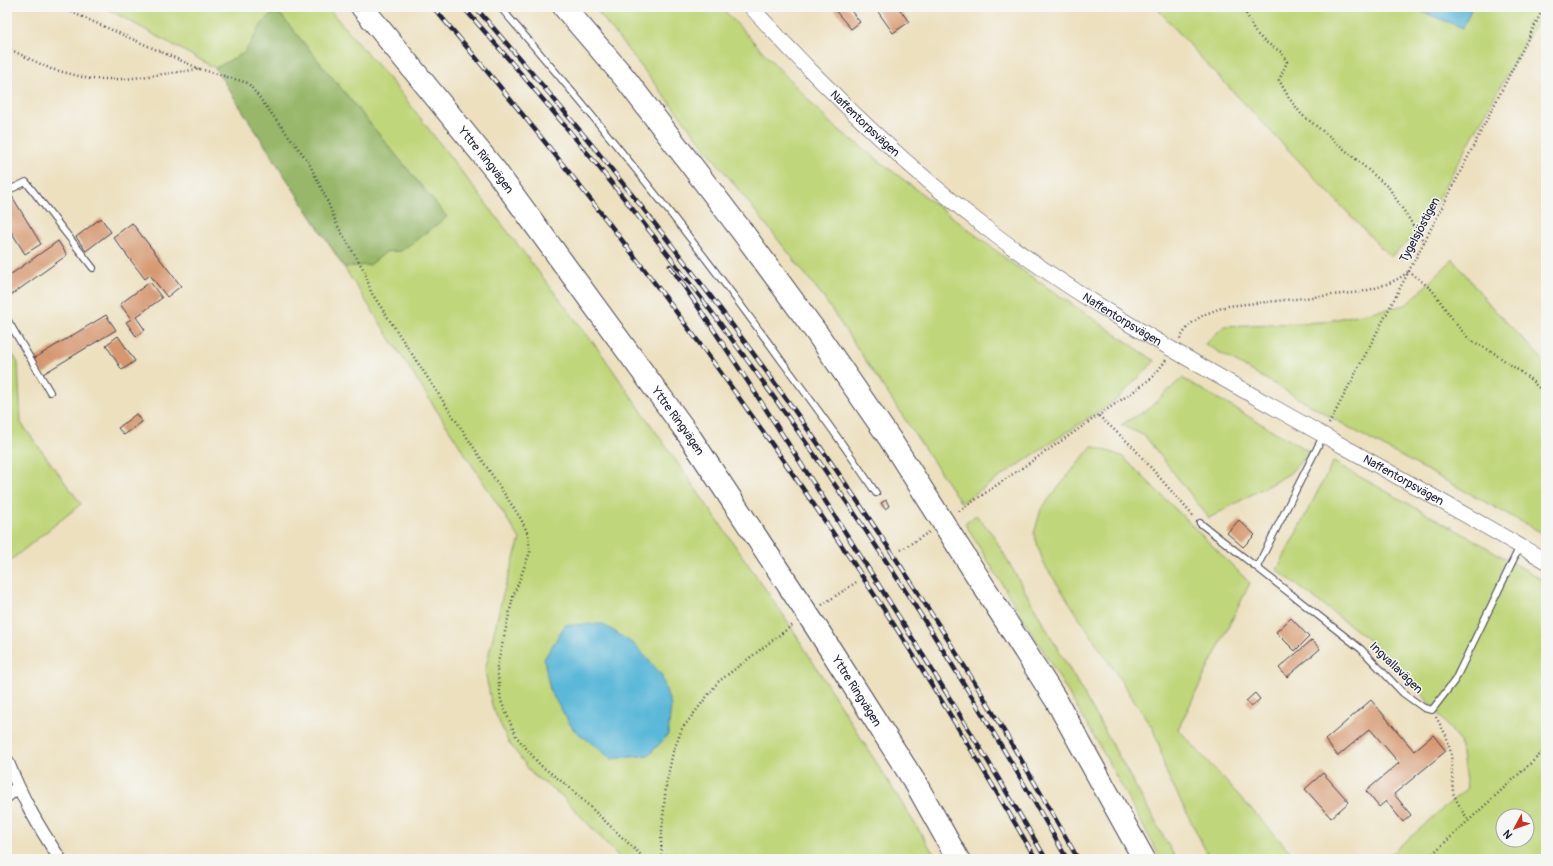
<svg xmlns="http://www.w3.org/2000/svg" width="1553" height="866" font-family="Pangolin,sans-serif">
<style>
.green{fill:#c0d67a;stroke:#717c5a;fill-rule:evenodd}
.forest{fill:#98b76a;stroke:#5d6c52}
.water{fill:#5bb8d9;stroke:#3e6d8a}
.building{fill:#d6976f}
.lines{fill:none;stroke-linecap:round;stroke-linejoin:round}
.service-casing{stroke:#403e4f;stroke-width:8}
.minor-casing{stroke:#403e4f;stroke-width:14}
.tertiary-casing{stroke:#403e4f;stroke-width:16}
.motorway-casing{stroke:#403e4f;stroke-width:24}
.path{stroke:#403e4f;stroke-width:2.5;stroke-dasharray:1 3;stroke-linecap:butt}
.service{stroke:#fff;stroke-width:6}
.minor{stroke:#fff;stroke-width:12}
.tertiary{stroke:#fff;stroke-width:15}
.motorway{stroke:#fff;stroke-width:22}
.rail-casing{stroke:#22223b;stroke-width:4.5}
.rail{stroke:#f6f6f2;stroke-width:3;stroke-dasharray:9;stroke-linecap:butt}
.labels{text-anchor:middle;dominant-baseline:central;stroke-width:3;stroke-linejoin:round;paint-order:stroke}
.street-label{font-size:12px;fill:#22223b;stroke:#f6f6f2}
</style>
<rect width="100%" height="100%" fill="#f6f6f2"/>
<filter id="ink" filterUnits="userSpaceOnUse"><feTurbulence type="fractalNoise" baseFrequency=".025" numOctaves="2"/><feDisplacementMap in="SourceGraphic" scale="8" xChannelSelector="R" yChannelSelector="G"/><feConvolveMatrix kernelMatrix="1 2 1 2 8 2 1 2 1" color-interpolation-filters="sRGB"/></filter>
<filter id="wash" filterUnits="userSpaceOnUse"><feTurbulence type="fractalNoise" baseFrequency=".012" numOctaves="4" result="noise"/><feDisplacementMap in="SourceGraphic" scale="16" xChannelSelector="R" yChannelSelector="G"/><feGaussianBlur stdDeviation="0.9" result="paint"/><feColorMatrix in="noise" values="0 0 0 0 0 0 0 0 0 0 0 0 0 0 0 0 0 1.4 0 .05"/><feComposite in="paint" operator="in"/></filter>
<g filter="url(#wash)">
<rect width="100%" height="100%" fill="#ece0bf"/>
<g class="green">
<path d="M 104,7 L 327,7 L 401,93 L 601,353 L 784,616 L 937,859 L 621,859 L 561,795 L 533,775 L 508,741 L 492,706 L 485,671 L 503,594 L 520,539 L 215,68 Z"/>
<path d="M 594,7 L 721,7 L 830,123 L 1013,264 L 1155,361 L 1117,399 L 961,503 L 821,294 Z"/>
<path d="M 1156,7 L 1545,7 L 1418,234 L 1390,257 L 1204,61 Z"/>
<path d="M 1453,259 L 1490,305 L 1546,363 L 1546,535 L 1369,439 L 1205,344 L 1224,326 L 1322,322 L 1406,305 Z"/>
<path d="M 7,345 L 18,363 L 21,423 L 81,504 L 7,563 Z"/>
<path d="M 1182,378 L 1310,452 L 1289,474 L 1209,518 L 1145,436 L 1121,425 L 1147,410 Z"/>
<path d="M 1092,446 L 1122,456 L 1250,583 L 1178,729 L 1297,859 L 1210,859 L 1165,770 L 1160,748 L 1153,729 L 1044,564 L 1034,534 L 1041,509 Z"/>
<path d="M 1333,462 L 1476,541 L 1546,582 L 1546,859 L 1385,859 L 1467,788 L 1460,741 L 1417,688 L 1365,637 L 1277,570 ZM 1503,816 L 1527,816 L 1527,840 L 1503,840 Z"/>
<path d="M 976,515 L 993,535 L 1098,719 L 1176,859 L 1161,859 L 1098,743 L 1041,647 L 965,524 Z"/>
</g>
<path class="forest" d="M 276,9 L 447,217 L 401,251 L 386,252 L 370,265 L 344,267 L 215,68 L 244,53 L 262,24 Z"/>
<g class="water">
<path d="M 1410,7 L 1472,7 L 1463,28 Z"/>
<path d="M 603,624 L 635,645 L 661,674 L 671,706 L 668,735 L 649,755 L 612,759 L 573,729 L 550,691 L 544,659 L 565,625 Z"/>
</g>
<g id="blocks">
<g class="building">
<path d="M 834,7 L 848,7 L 860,22 L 851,29 L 833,8 Z"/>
<path d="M 878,7 L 898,7 L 909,22 L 893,33 L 876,9 Z"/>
<path d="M 10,193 L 41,244 L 25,254 L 7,225 L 7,194 Z"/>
<path d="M 101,218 L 111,232 L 86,251 L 76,237 Z"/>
<path d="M 132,223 L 181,286 L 167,297 L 150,275 L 145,279 L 113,237 Z"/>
<path d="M 58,241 L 67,255 L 7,298 L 7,277 Z"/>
<path d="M 150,282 L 162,298 L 136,317 L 145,330 L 136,336 L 126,322 L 131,319 L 120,304 Z"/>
<path d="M 106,315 L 116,330 L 43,374 L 33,359 Z"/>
<path d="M 118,336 L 135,361 L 122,370 L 106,345 Z"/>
<path d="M 136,414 L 142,422 L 124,435 L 118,428 Z"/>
<path d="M 886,500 L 889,506 L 885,509 L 881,503 Z"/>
<path d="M 1239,520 L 1255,535 L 1243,547 L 1227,533 Z"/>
<path d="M 1291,618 L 1309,637 L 1295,651 L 1276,632 Z"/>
<path d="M 1312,640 L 1320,649 L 1287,677 L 1279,668 Z"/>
<path d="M 1255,693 L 1260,699 L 1251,707 L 1246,701 Z"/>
<path d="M 1371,700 L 1414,751 L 1433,735 L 1446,751 L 1394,794 L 1411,815 L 1403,822 L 1386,801 L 1379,807 L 1366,791 L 1399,763 L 1370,729 L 1338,756 L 1325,740 Z"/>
<path d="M 1323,773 L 1349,802 L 1331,818 L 1305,789 Z"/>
</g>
</g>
</g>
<g filter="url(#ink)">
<use href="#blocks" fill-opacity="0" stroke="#403e4f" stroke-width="1"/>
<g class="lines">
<defs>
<g id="service">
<path d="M 500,7 C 599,121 693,238 781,360 C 814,404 846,448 876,493"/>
<path d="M 7,191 L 26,182 L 93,268"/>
<path d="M 7,319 L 50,392"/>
<path d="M 1200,523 L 1361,649 L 1403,693 L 1424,708 L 1432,710 L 1455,680 L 1520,546"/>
<path d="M 1257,567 L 1323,436"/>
</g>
<g id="minor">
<path d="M 7,760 C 22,798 38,826 60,859"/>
<path d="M 7,796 L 18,787"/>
</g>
<g id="tertiary">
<path id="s1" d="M 751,7 C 825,89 906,167 994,234 C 1073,293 1158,342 1243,390 C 1344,447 1446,503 1546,561"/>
</g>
<g id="motorway">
<path id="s2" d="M 362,7 L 495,170 L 688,434 L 816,627 L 916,784 L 958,859"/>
<path d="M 564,7 L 624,77 L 744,234 L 816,332 L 890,439 L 1056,700 L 1144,859"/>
</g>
</defs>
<use href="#service" class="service-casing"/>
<use href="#minor" class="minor-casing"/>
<use href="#tertiary" class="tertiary-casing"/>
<use href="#motorway" class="motorway-casing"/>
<g class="path">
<path d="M 60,7 L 200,69"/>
<path d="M 1242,7 L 1249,19 L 1254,31 L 1264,41 L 1281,52 L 1287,62 L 1279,80 L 1289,98 L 1302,115 L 1329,136 L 1389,188 L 1424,242"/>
<path d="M 7,48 L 51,69 L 90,79 L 126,79 L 200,69 L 248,83 L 308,161 L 326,198 L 337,225 L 365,272 L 371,292 L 521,519 L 528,534 L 530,552 L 513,597 L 497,667 L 501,701 L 516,736 L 540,765 L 569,787 L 645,859"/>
<path d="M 1409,271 L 1432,290 L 1456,324 L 1469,339 L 1494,353 L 1529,378 L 1546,395"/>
<path d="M 1180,339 C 1191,318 1206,313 1228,306 L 1361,292 C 1379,287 1395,283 1409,271"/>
<path d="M 1099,416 L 1132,446 L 1194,517"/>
<path d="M 1329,424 L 1447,198 L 1544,7"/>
<path d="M 959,511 L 1137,389 L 1154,376 L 1166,360"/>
<path d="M 901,550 L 929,532"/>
<path d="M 822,605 L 858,581"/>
<path d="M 1436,717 L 1446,735 L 1451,753 L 1453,793 L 1462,811 L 1469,820"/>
<path d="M 662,856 L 680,854 L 692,859"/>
<path d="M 662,859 L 661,841 L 666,785 L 673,752 L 682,729 L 718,682 L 794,624"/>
<path d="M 1427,859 L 1546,749"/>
</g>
<use href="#service" class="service"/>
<use href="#minor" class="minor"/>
<use href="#tertiary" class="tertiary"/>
<use href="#motorway" class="motorway"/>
<defs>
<g id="rail">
<path d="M 433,7 C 598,200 750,404 889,617 C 940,696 988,777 1036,859"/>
<path d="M 463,7 C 695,268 896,555 1067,859"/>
<path d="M 475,7 C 705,269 908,554 1078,859"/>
<path d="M 670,266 C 722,340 771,417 820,493 C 898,614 974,735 1046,859"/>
</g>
</defs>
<use href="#rail" class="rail-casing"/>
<use href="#rail" class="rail"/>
</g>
</g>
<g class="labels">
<g class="street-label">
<text stroke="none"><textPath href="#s1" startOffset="163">Naffentorpsvägen</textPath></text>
<text stroke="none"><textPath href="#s2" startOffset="197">Yttre Ringvägen</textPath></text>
<text transform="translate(1420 230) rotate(-62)">Tygelsjöstigen</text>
<text stroke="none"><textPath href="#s1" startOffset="487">Naffentorpsvägen</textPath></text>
<text stroke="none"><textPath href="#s2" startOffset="521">Yttre Ringvägen</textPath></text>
<text stroke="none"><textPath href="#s1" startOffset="811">Naffentorpsvägen</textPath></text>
<text transform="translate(1396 668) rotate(44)">Ingvallavägen</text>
<text stroke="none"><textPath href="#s2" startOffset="845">Yttre Ringvägen</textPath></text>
</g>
</g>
<rect width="1553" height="866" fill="none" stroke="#f6f6f2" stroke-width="24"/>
<g transform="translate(1515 828) rotate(229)"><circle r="19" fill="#f6f6f2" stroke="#a1a1a9"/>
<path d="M0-3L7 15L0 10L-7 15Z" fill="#c8321e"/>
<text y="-6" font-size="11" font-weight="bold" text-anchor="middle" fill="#22223b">N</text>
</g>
</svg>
